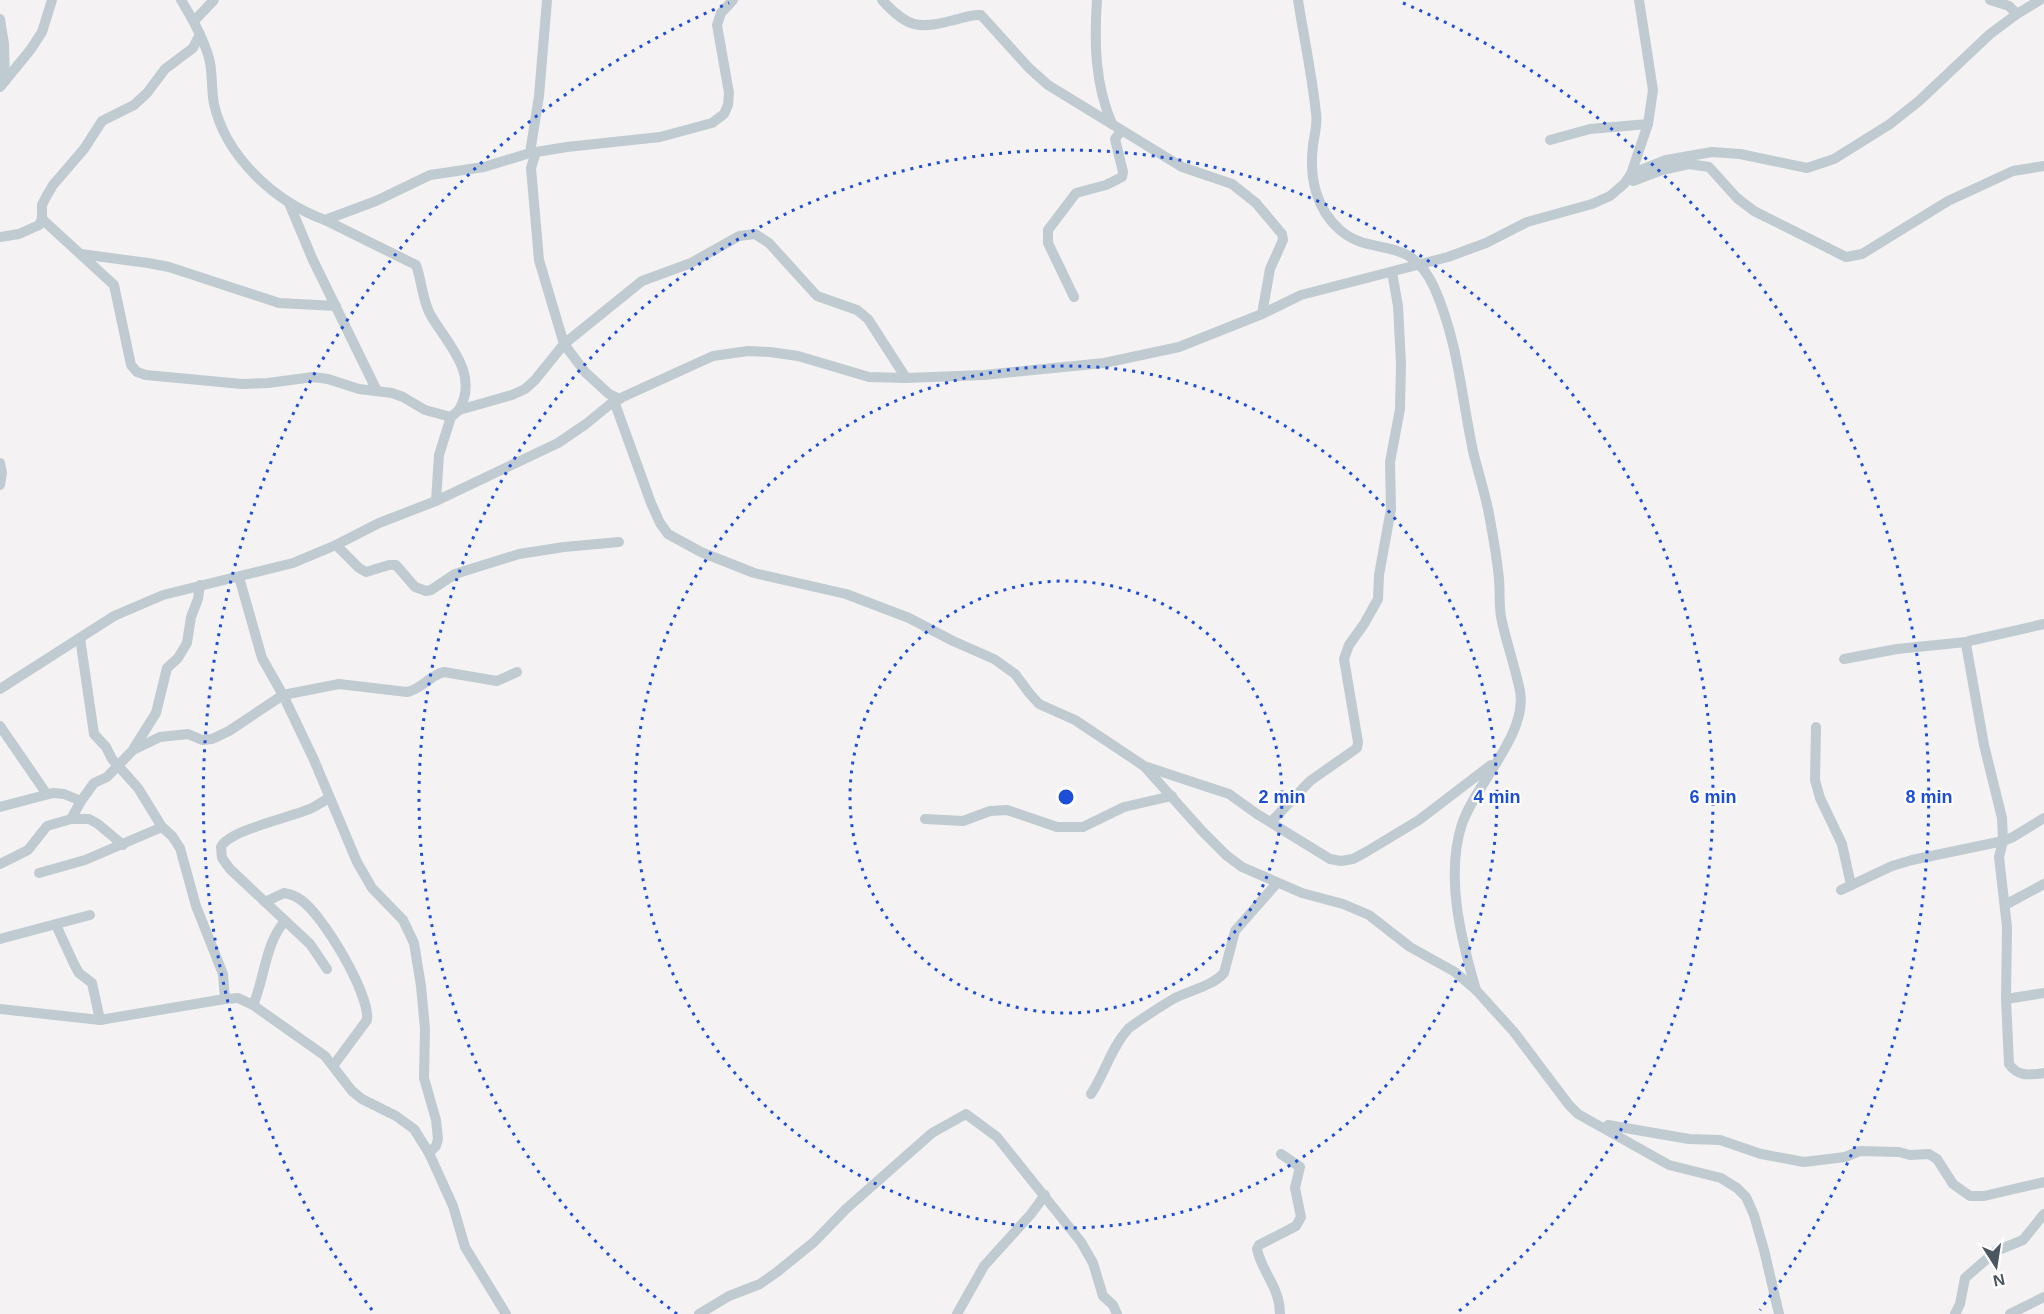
<svg xmlns="http://www.w3.org/2000/svg" width="2044" height="1314" font-family="Helvetica,sans-serif">
<style>
.lines{fill:none;stroke-linecap:round;stroke-linejoin:round}
.minor{stroke:#c0cbd1;stroke-width:10}
.ring{fill:none;stroke:#1d4ed8;stroke-width:3;stroke-dasharray:3 6}
.centre{fill:#1d4ed8;stroke:#fff;stroke-width:3}
.ring-label{font-size:18px;text-anchor:middle;font-weight:bold;fill:#1d4ed8;stroke:#fff;stroke-width:4.5;stroke-linejoin:round;paint-order:stroke}
</style>
<rect width="100%" height="100%" fill="#f4f2f2"/>
<g class="lines">
<g class="minor">
<path d="M 181,0 C 192,18 203,37 209,58 C 213,73 211,89 214,104 C 226,157 275,202 325,220 L 376,201 L 430,175 L 484,167 L 530,153 L 567,147 L 660,137 L 712,123 L 724,114 L 728,105 L 729,93 L 717,25 L 721,13 L 733,0"/>
<path d="M 882,0 C 907,27 918,30 954,20 C 963,18 972,14 981,15 L 1029,68 L 1048,85 L 1182,167 L 1232,184 L 1256,203 L 1282,234 L 1283,240 L 1270,269 L 1262,314"/>
<path d="M 1097,0 C 1094,43 1095,84 1112,124"/>
<path d="M 1298,0 C 1304,38 1312,75 1316,113 C 1318,124 1314,135 1313,146 C 1309,177 1316,209 1340,230 C 1374,259 1408,232 1434,287 C 1458,341 1461,394 1473,451 C 1478,472 1485,493 1489,514 C 1493,536 1497,557 1499,579 C 1500,592 1499,605 1501,617 C 1506,642 1515,666 1520,691 C 1528,734 1476,783 1462,824 C 1445,876 1461,939 1476,990"/>
<path d="M 1990,0 L 2009,6 L 2017,14"/>
<path d="M 0,19 L 4,44 L 5,81"/>
<path d="M 194,21 L 214,0"/>
<path d="M 0,87 L 31,49 L 42,32 L 52,0"/>
<path d="M 1550,140 L 1590,129 L 1648,124"/>
<path d="M 536,152 L 531,168 L 539,260 L 564,344 L 585,372 L 609,394 L 620,399"/>
<path d="M 530,153 L 539,96 L 547,0"/>
<path d="M 1631,174 L 1648,124 L 1653,90 L 1639,0"/>
<path d="M 1633,181 L 1662,170 L 1689,164 L 1709,167 L 1737,198 L 1754,211 L 1846,257 L 1862,254 L 1948,201 L 2013,171 L 2044,166"/>
<path d="M 289,203 L 312,258 L 377,391"/>
<path d="M 42,219 L 114,285 L 131,365 L 137,372 L 146,375 L 242,384 L 268,383 L 313,377 L 328,379 L 359,389 L 392,393 L 403,397 L 425,410 L 451,417"/>
<path d="M 325,220 L 416,265 C 422,281 422,299 430,314 C 447,344 480,373 459,410"/>
<path d="M 0,237 L 19,234 L 39,225 L 42,219 L 42,205 L 46,197 L 53,185 L 84,149 L 102,121 L 134,105 L 147,93 L 165,69 L 193,48 L 200,34"/>
<path d="M 81,254 L 148,263 L 169,267 L 279,303 L 336,306"/>
<path d="M 1074,297 L 1048,243 L 1048,230 L 1076,193 L 1106,185 L 1122,177 L 1123,172 L 1115,139 L 1121,131"/>
<path d="M 614,401 L 651,503 L 660,523 L 668,534 L 701,552 L 754,573 L 846,594 L 909,618 L 953,641 L 994,659 L 1015,674 L 1030,694 L 1039,704 L 1075,720 L 1144,766 L 1203,832 L 1226,855 L 1242,867 L 1302,893 L 1343,904 L 1369,915 L 1410,947 L 1455,972 L 1476,990 L 1514,1032 L 1569,1105 L 1578,1114 L 1669,1165 L 1721,1178 L 1737,1188 L 1746,1197 L 1754,1215 L 1764,1250 L 1779,1314"/>
<path d="M 0,463 L 2,473 L 0,485"/>
<path d="M 436,501 L 439,455 L 451,417 L 459,410 L 512,395 L 525,389 L 535,380 L 564,344 L 642,281 L 691,263 L 739,236 L 755,234 L 769,243 L 817,296 L 857,310 L 868,319 L 906,378"/>
<path d="M 336,545 L 359,568 L 366,572 L 389,565 L 396,565 L 415,587 L 426,591 L 431,590 L 455,574 L 519,554 L 564,547 L 619,542"/>
<path d="M 239,577 L 262,658 L 283,695 L 314,760 L 357,862 L 372,888 L 403,920 L 414,943 L 421,986 L 425,1029 L 424,1078 L 436,1120 L 438,1139 L 436,1146 L 429,1153"/>
<path d="M 2044,624 L 1969,641 L 1966,644 L 1984,745 L 2002,818 L 2003,841 L 1999,857 L 2007,927 L 2006,999 L 2009,1064 C 2018,1077 2029,1075 2044,1073"/>
<path d="M 80,638 L 94,734 L 106,747 L 112,759 L 138,788 L 162,827 L 172,836 L 180,848 L 196,906 L 223,974 L 225,999"/>
<path d="M 1844,659 L 1897,649 L 1966,642"/>
<path d="M 0,689 L 114,616 L 163,595 L 293,563 L 336,545 L 379,523 L 436,501 L 558,443 L 586,424 L 614,401 L 713,356 L 748,351 L 770,352 L 798,356 L 869,377 L 906,378 L 984,375 L 1104,363 L 1179,347 L 1262,314 L 1301,295 L 1448,257 L 1486,243 L 1527,222 L 1592,204 L 1610,196 L 1624,184 L 1631,174 L 1666,160 L 1712,152 L 1740,154 L 1807,168 L 1834,159 L 1890,124 L 1919,101 L 1990,34 L 2017,14 L 2040,0"/>
<path d="M 0,726 L 46,793"/>
<path d="M 1816,727 L 1815,780 L 1820,798 L 1842,844 L 1851,885"/>
<path d="M 134,748 L 156,713 L 167,668 L 178,658 L 187,643 L 191,617 L 198,599 L 200,585"/>
<path d="M 1147,767 L 1229,794 L 1257,814 L 1330,859 L 1341,861 L 1353,859 L 1366,852 L 1419,820 L 1491,765"/>
<path d="M 0,807 L 53,793 L 64,794 L 81,801"/>
<path d="M 71,819 L 81,801 L 94,783 L 107,777 L 133,750 L 160,737 L 188,734 L 202,740 L 212,739 L 229,731 L 283,695 L 339,684 L 407,692 C 422,689 430,675 444,672 L 497,681 L 517,672"/>
<path d="M 925,819 L 963,821 L 990,811 L 1007,810 L 1057,827 L 1083,827 L 1124,807 L 1172,796"/>
<path d="M 1271,822 L 1310,781 L 1357,748 L 1358,742 L 1344,659 L 1349,645 L 1364,624 L 1378,599 L 1379,575 L 1391,509 L 1390,462 L 1400,409 L 1401,364 L 1398,306 L 1392,272"/>
<path d="M 0,864 L 28,850 L 47,826 L 71,819 L 89,819 L 98,824 L 123,845"/>
<path d="M 39,873 L 85,860 L 162,827"/>
<path d="M 1841,890 L 1892,866 L 1912,860 L 2003,841 L 2013,837 L 2044,818"/>
<path d="M 265,902 L 284,893 C 290,894 296,896 301,900 C 323,915 370,994 367,1020 L 333,1066"/>
<path d="M 2005,905 L 2044,884"/>
<path d="M 56,925 L 74,964 L 79,973 L 92,983 L 100,1020"/>
<path d="M 0,939 L 90,915"/>
<path d="M 327,969 L 310,944 L 230,869 L 222,858 L 221,847 C 229,830 293,817 312,808 C 318,805 323,801 329,798"/>
<path d="M 2006,999 L 2044,993"/>
<path d="M 253,1005 C 265,978 265,943 285,921"/>
<path d="M 0,1009 L 100,1020 L 225,999 L 238,998 L 253,1005 L 325,1056 L 352,1091 L 362,1099 L 396,1116 L 414,1129 L 429,1153 L 453,1206 L 465,1247 L 506,1314"/>
<path d="M 1091,1094 C 1105,1073 1111,1048 1128,1029 C 1135,1023 1166,1003 1175,998 C 1191,990 1212,986 1224,973 L 1235,931 L 1277,883"/>
<path d="M 1608,1125 L 1689,1139 L 1720,1140 L 1761,1154 L 1804,1162 L 1845,1157 L 1860,1151 L 1899,1152 L 1910,1155 L 1929,1154 L 1937,1159 L 1953,1184 L 1970,1196 L 1984,1196 L 2044,1182"/>
<path d="M 699,1314 L 729,1296 L 760,1284 L 777,1272 L 814,1242 L 846,1209 L 932,1133 L 966,1114 L 997,1137 L 1081,1242 L 1093,1263 L 1103,1296 L 1113,1305 L 1117,1314"/>
<path d="M 957,1314 L 984,1266 L 1031,1214 L 1045,1195"/>
<path d="M 1280,1314 C 1280,1287 1262,1273 1257,1249 L 1259,1245 L 1296,1226 L 1301,1217 L 1295,1188 L 1300,1167 L 1281,1154"/>
<path d="M 1955,1314 L 1960,1304 L 1965,1278 L 1996,1251 L 2023,1240 L 2044,1214"/>
<path d="M 2010,1314 L 2044,1297"/>
</g>
</g>
<g class="ring">
<circle cx="1066" cy="797" r="216"/>
<circle cx="1066" cy="797" r="431"/>
<path d="M677 1314A647 647 0 1 1 1455 1314"/>
<path d="M372 1310A863 863 0 0 1 729 3M1403 3A863 863 0 0 1 1760 1310"/>
</g>
<circle cx="1066" cy="797" r="9" class="centre"/>
<g class="ring-label">
<text x="1282" y="803">2 min</text>
<text x="1497" y="803">4 min</text>
<text x="1713" y="803">6 min</text>
<text x="1929" y="803">8 min</text>
</g>
<g transform="translate(1996 1266) rotate(168)" stroke="#ffffff" stroke-width="4.5" paint-order="stroke">
<path d="M0-4.5L10 22L0 15L-10 22Z" fill="#4a5760"/>
<text y="-9" font-size="16" font-weight="bold" text-anchor="middle" fill="#4a5760">N</text>
</g>
</svg>
